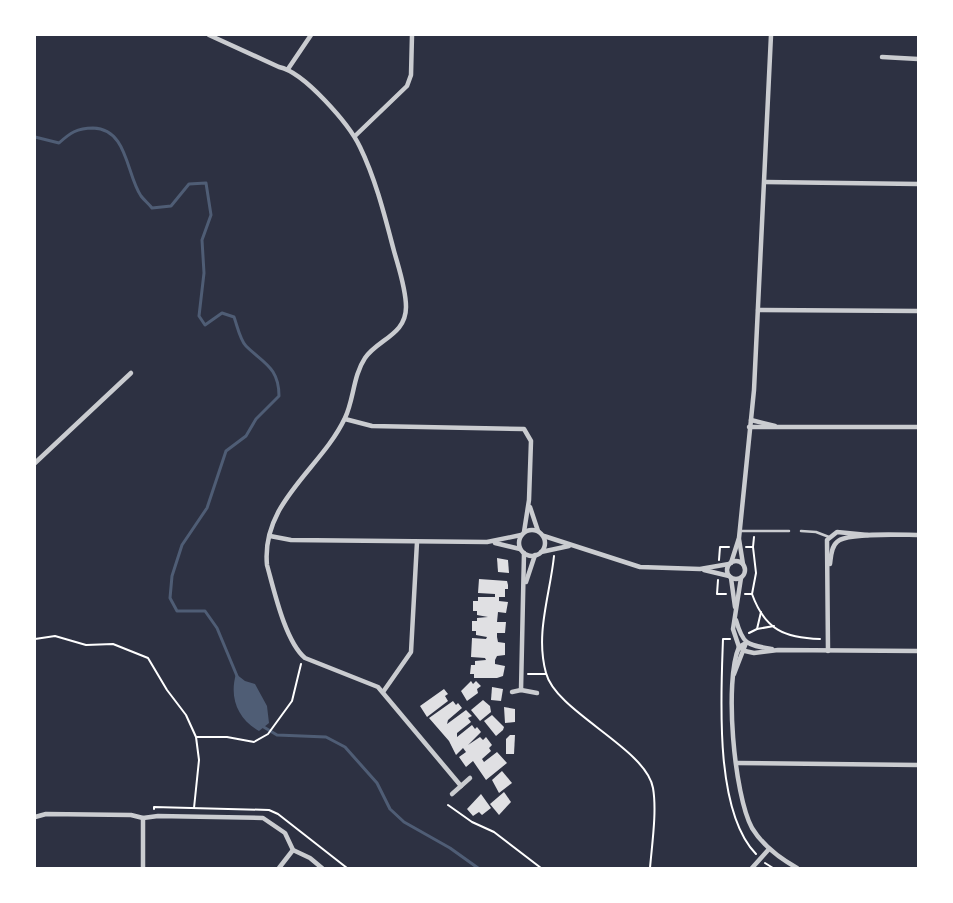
<svg xmlns="http://www.w3.org/2000/svg" width="953" height="903" font-family="Commissioner,sans-serif">
<style>
.water{fill:#4f5d75}
.lines{fill:none;stroke-linecap:round;stroke-linejoin:round}
.stream{stroke:#4f5d75;stroke-width:3}
.building{fill:#e0e0e3}
.path{stroke:#fff;stroke-width:2}
.service{stroke:#caccd0;stroke-width:2.5}
.minor{stroke:#caccd0;stroke-width:4.5}
</style>
<rect width="100%" height="100%" fill="#2d3142"/>
<path class="water" d="M 236,674 L 245,681 L 255,684 L 267,706 L 269,723 L 259,731 C 238,719 229,698 236,674 Z"/>
<g class="lines">
<g class="stream">
<path d="M 35,137 L 59,143 C 70,133 77,128 93,128 C 128,129 126,174 141,196 C 144,200 149,204 152,208 L 171,206 L 189,184 L 206,183 L 211,215 L 202,240 L 204,273 L 199,316 L 205,325 L 222,313 L 234,317 C 237,325 240,340 246,346 C 263,363 279,367 279,396 L 256,419 L 246,436 L 226,451 L 207,508 L 182,545 L 172,576 L 170,598 L 177,611 L 205,611 L 217,628 L 237,676"/>
<path d="M 262,726 L 277,735 L 326,737 L 345,747 L 377,783 L 390,809 L 404,822 L 450,848 L 478,868"/>
</g>
</g>
<g class="building">
<path d="M 497,558 L 508,560 L 509,573 L 498,572 Z"/>
<path d="M 479,579 L 507,581 L 508,585 L 508,589 L 505,589 L 505,597 L 499,597 L 499,601 L 508,602 L 506,613 L 498,612 L 497,622 L 506,622 L 505,633 L 497,633 L 497,637 L 498,642 L 505,643 L 505,655 L 497,656 L 495,660 L 495,664 L 505,666 L 503,676 L 497,678 L 474,678 L 474,674 L 470,674 L 471,665 L 475,665 L 475,661 L 486,660 L 485,658 L 471,657 L 472,638 L 486,639 L 487,637 L 476,635 L 476,631 L 472,631 L 472,621 L 477,621 L 477,618 L 488,617 L 477,615 L 477,611 L 473,611 L 473,601 L 478,601 L 478,597 L 495,597 L 495,594 L 478,593 Z"/>
<path d="M 471,681 L 473,684 L 476,681 L 481,686 L 477,689 L 478,693 L 467,701 L 461,691 Z"/>
<path d="M 492,687 L 503,689 L 501,701 L 491,700 Z"/>
<path d="M 444,689 L 448,694 L 445,696 L 448,701 L 427,717 L 420,706 Z"/>
<path d="M 483,700 L 490,706 L 491,712 L 480,721 L 471,710 Z"/>
<path d="M 453,701 L 456,705 L 458,703 L 462,708 L 448,720 L 447,724 L 466,710 L 472,716 L 468,718 L 471,722 L 457,733 L 457,737 L 472,725 L 475,729 L 477,727 L 481,732 L 468,745 L 480,737 L 483,740 L 486,737 L 492,745 L 489,748 L 491,751 L 482,759 L 484,762 L 497,752 L 507,763 L 486,780 L 473,761 L 466,767 L 459,757 L 466,752 L 463,748 L 456,755 L 449,741 L 429,718 Z"/>
<path d="M 504,707 L 515,709 L 515,722 L 505,723 Z"/>
<path d="M 492,715 L 504,727 L 503,730 L 496,736 L 484,721 Z"/>
<path d="M 510,735 L 515,735 L 514,754 L 506,754 L 506,739 Z"/>
<path d="M 502,771 L 512,783 L 499,793 L 492,780 Z"/>
<path d="M 504,792 L 511,802 L 499,815 L 490,804 Z"/>
<path d="M 481,794 L 491,808 L 482,815 L 479,812 L 473,816 L 467,809 Z"/>
</g>
<g class="lines">
<g class="path">
<path d="M 746,547 L 753,547 L 756,573 L 752,594"/>
<path d="M 753,547 L 754,537"/>
<path d="M 554,556 C 550,595 535,634 546,673 C 556,712 646,748 653,788 C 657,811 652,844 650,868"/>
<path d="M 719,560 L 720,547 L 729,547"/>
<path d="M 718,580 L 717,594 L 726,594"/>
<path d="M 745,594 L 752,594 C 765,630 785,638 820,639"/>
<path d="M 757,629 L 774,626"/>
<path d="M 749,633 L 757,629 L 761,612"/>
<path d="M 35,639 L 55,636 L 86,645 L 113,644 L 148,658 L 167,690 L 186,715 L 196,737 L 199,760 L 194,808"/>
<path d="M 730,639 L 723,639 C 721,696 714,811 756,854"/>
<path d="M 528,674 L 546,674"/>
<path d="M 197,737 L 227,737 L 254,742 L 268,734 L 292,701 L 301,664"/>
<path d="M 448,805 L 472,822 L 494,832 L 541,868"/>
<path d="M 154,809 L 154,807 L 269,810 L 278,814 L 347,868"/>
<path d="M 765,863 L 773,868"/>
</g>
<g class="service">
<path d="M 740,531 L 789,531"/>
<path d="M 801,531 L 816,532 L 829,537"/>
</g>
<g class="minor">
<path d="M 209,35 L 279,67 C 304,72 349,124 360,147 C 376,180 385,217 394,251 C 399,269 406,289 406,307 C 406,335 378,339 365,358 C 353,376 354,399 345,418 C 321,469 261,502 267,565 C 274,590 285,641 305,658 L 378,687 L 461,786"/>
<path d="M 882,57 L 918,59"/>
<path d="M 288,69 L 311,35"/>
<path d="M 355,136 L 407,86 L 411,75 L 412,35"/>
<path d="M 765,182 L 918,184"/>
<path d="M 758,310 L 918,311"/>
<path d="M 345,419 L 372,426 L 524,429 L 531,441 L 529,500 L 524,532"/>
<path d="M 751,420 L 775,426"/>
<path d="M 749,427 L 918,427"/>
<path d="M 35,463 L 131,373"/>
<path d="M 530,507 L 538,531"/>
<circle cx="532" cy="543" r="13"/>
<path d="M 270,536 L 291,540 L 487,542 L 521,535"/>
<path d="M 544,536 L 640,567 L 700,569 L 729,564"/>
<path d="M 739,539 L 743,564"/>
<path d="M 495,543 L 520,549"/>
<path d="M 541,552 L 569,546"/>
<circle cx="736" cy="570" r="9"/>
<path d="M 731,563 L 739,538 L 754,390 L 771,35"/>
<path d="M 830,564 C 831,557 831,547 837,542 C 846,532 903,535 918,535"/>
<path d="M 704,570 L 729,576"/>
<path d="M 731,578 L 735,607"/>
<path d="M 741,578 L 733,629 L 739,647 L 745,651 L 754,653 L 778,650 L 918,651"/>
<path d="M 526,582 L 535,555"/>
<path d="M 736,620 C 743,645 747,645 772,649"/>
<path d="M 746,643 L 739,647 C 724,681 734,795 752,828 C 763,846 779,858 797,868"/>
<path d="M 828,651 L 827,540 L 837,532 L 868,535"/>
<path d="M 734,674 L 746,643"/>
<path d="M 521,690 L 524,553"/>
<path d="M 383,692 L 411,652 L 417,542"/>
<path d="M 512,692 L 521,690 L 537,693"/>
<path d="M 737,763 L 918,765"/>
<path d="M 452,794 L 470,778"/>
<path d="M 35,817 L 46,814 L 131,815 L 143,818 L 158,816 L 263,818 L 285,833 L 293,850 L 310,858 L 322,868"/>
<path d="M 143,868 L 143,818"/>
<path d="M 279,868 L 293,850"/>
<path d="M 752,868 L 769,849"/>
</g>
</g>
<rect width="953" height="903" fill="none" stroke="#ffffff" stroke-width="72"/>
</svg>
